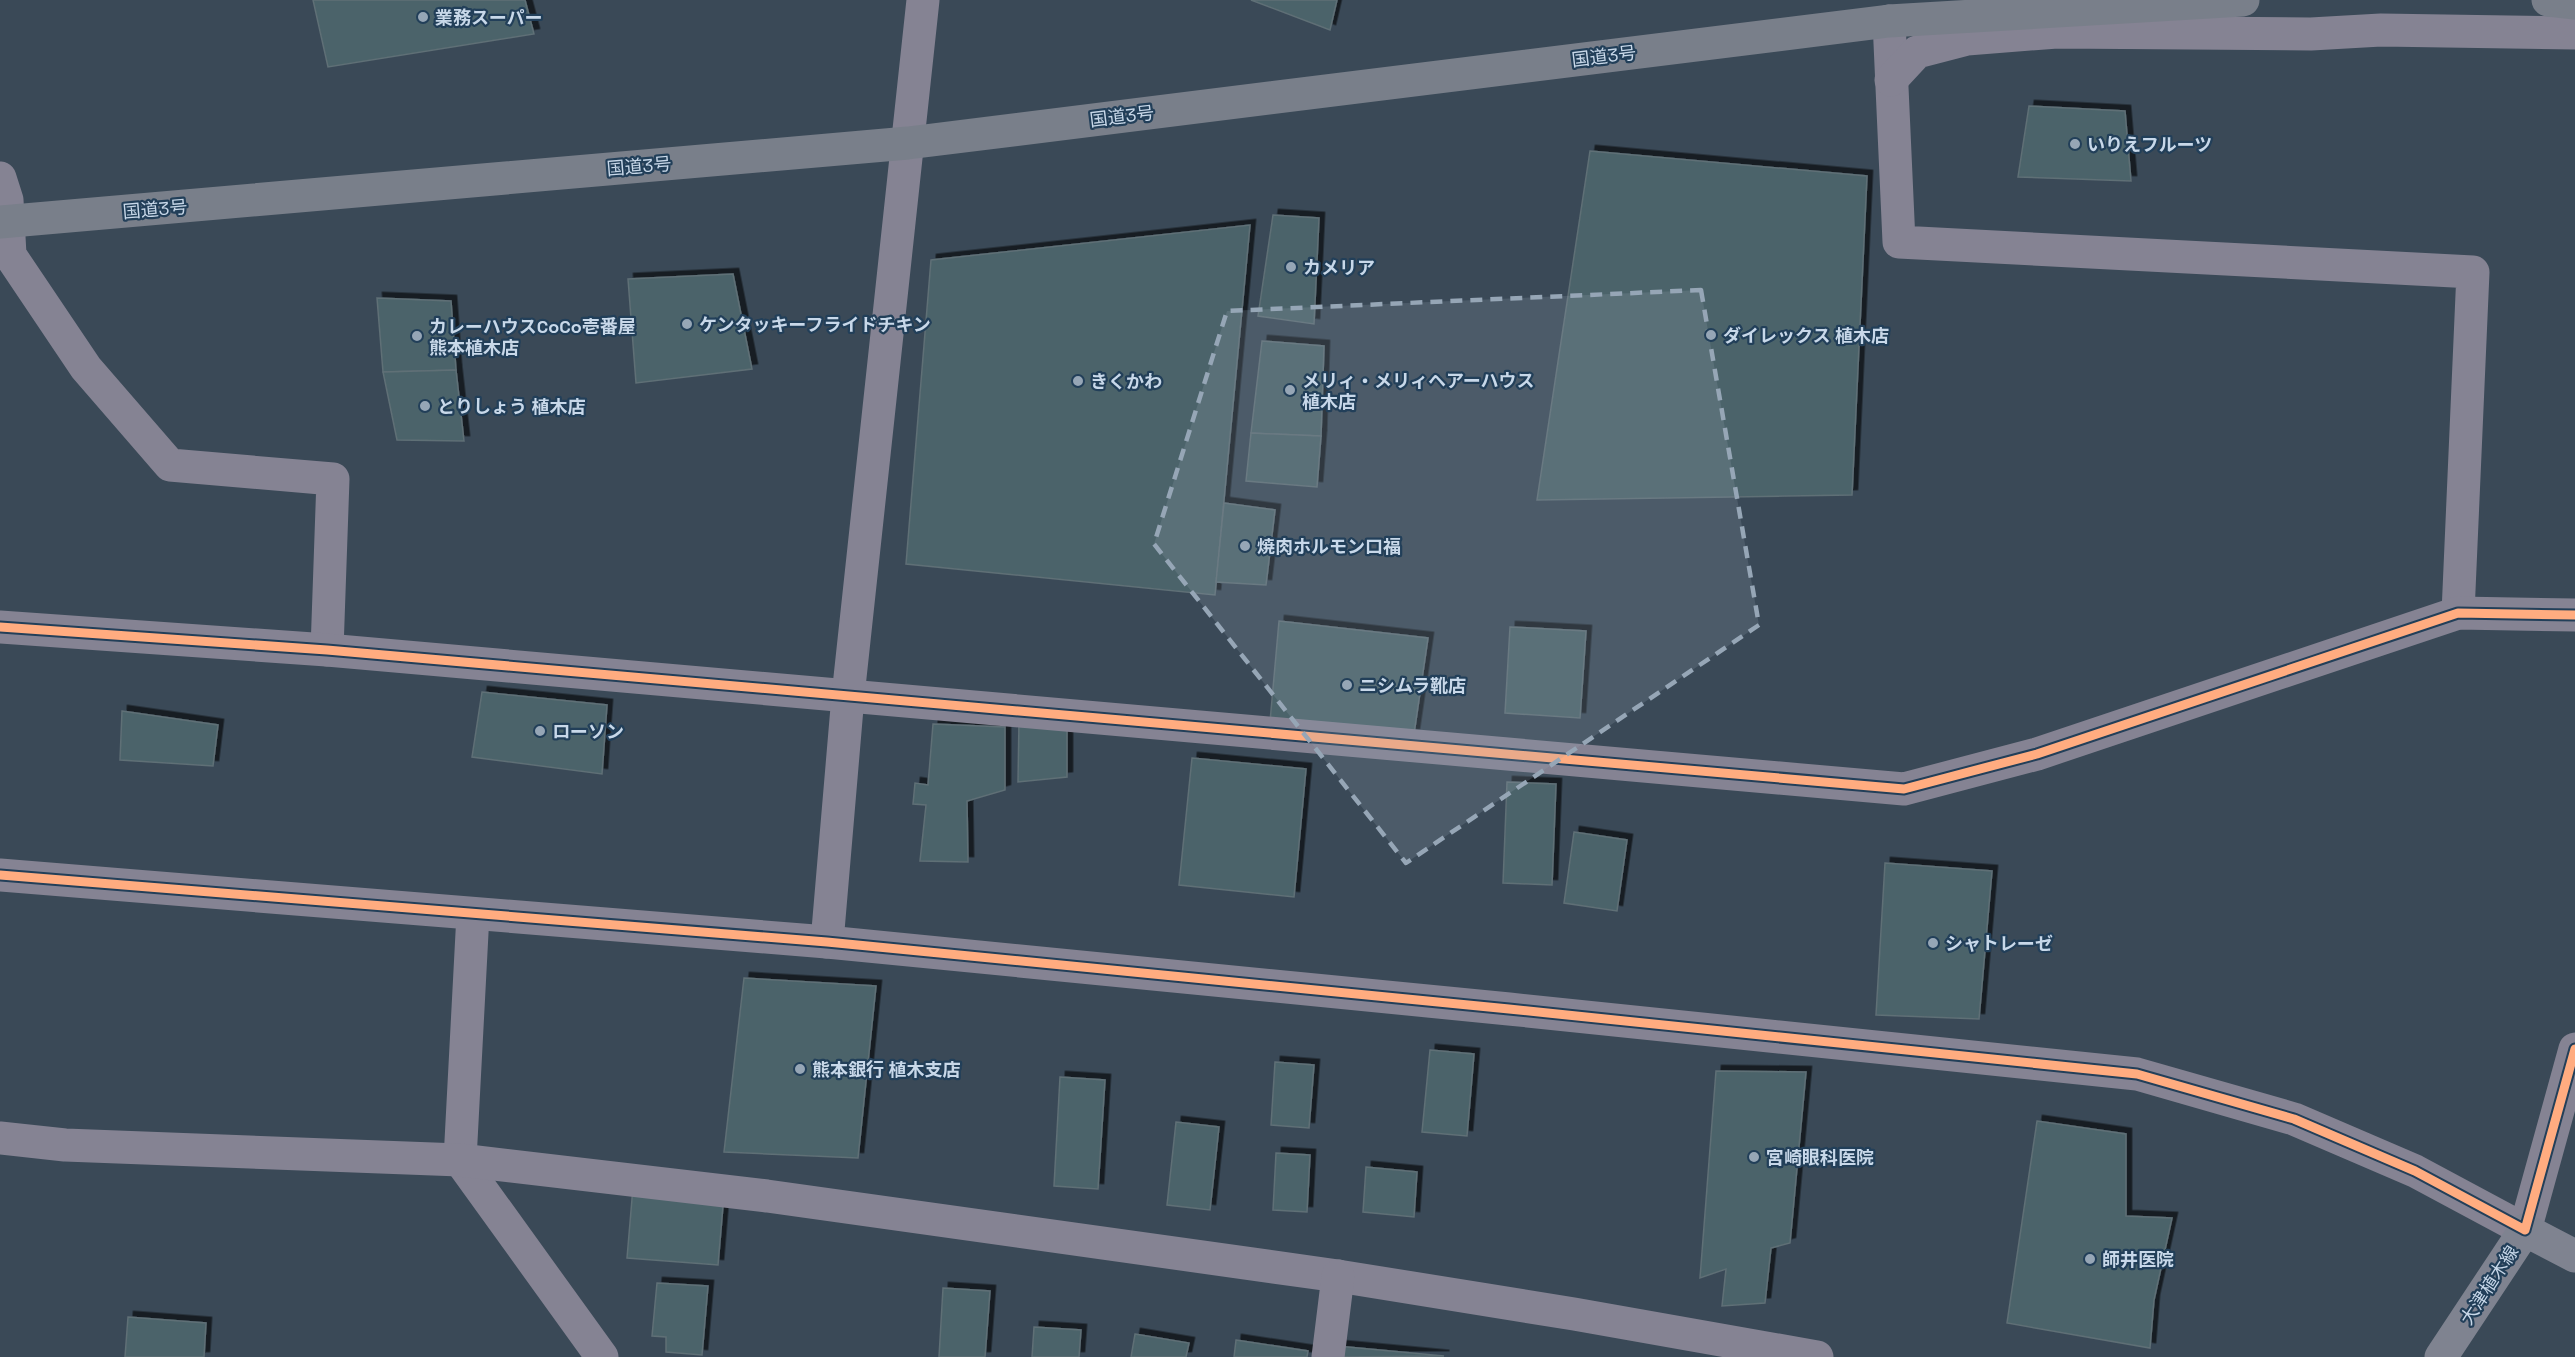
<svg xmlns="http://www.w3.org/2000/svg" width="2575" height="1357" font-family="'Space Grotesk','Noto Sans JP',sans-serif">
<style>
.building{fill:#4c646a;stroke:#5f6f76;stroke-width:1.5;filter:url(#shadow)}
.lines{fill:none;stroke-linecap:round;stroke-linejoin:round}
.minor{stroke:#858393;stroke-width:33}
.major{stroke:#7f8390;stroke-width:33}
.highway{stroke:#797f8a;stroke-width:33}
.cycleway-casing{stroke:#223f59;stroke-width:13}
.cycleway{stroke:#ffac80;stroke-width:9}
.marked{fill:#96a6b6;fill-opacity:0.2;stroke:#96a6b6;stroke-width:4.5;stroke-dasharray:12 8;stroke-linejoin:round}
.poi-dot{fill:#96a6b6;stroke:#223f59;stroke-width:2}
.labels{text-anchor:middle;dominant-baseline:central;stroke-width:4.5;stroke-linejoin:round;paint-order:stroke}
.poi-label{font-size:18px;font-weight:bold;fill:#c8d8e9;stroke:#223f59;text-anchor:start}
.street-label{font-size:18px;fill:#c8d8e9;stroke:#223f59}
</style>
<defs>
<filter id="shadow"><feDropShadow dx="5.5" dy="-5.5" stdDeviation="0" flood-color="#0009"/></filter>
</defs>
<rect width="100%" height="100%" fill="#3a4957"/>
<g class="building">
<path d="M 313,0 L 525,0 L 534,34 L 328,67 Z"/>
<path d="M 1251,0 L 1337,0 L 1330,30 Z"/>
<path d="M 2029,106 L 2125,111 L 2131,181 L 2018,177 Z"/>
<path d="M 1590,151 L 1867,176 L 1852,495 L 1537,500 Z"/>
<path d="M 1273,215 L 1319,218 L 1314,324 L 1258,316 Z"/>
<path d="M 1250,225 L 1215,595 L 906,564 L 931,260 Z"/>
<path d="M 733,274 L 752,369 L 636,383 L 628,279 Z"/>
<path d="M 377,298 L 451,301 L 456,370 L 383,372 Z"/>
<path d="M 1262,341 L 1324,346 L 1321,436 L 1251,433 Z"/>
<path d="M 456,370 L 464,441 L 397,440 L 383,372 Z"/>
<path d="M 1251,433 L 1321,436 L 1317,487 L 1246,481 Z"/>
<path d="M 1224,503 L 1275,510 L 1266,585 L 1216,582 Z"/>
<path d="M 1279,621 L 1428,638 L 1414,734 L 1269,733 Z"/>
<path d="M 1510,627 L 1586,631 L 1580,718 L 1505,713 Z"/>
<path d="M 482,692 L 607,705 L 602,774 L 472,757 Z"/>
<path d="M 122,711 L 218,725 L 213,766 L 120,760 Z"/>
<path d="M 1019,720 L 1067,721 L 1067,777 L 1018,782 Z"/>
<path d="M 933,724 L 1005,727 L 1005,790 L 967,801 L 968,862 L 920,861 L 926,805 L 913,804 L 915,783 L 928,785 Z"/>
<path d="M 1192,758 L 1306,769 L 1294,897 L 1179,885 Z"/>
<path d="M 1507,782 L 1556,784 L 1552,885 L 1503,883 Z"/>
<path d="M 1574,832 L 1627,840 L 1617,911 L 1564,903 Z"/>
<path d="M 1885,863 L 1992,871 L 1979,1019 L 1876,1015 Z"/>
<path d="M 744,978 L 876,986 L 858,1158 L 724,1152 Z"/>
<path d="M 1430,1050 L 1474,1054 L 1467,1136 L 1422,1132 Z"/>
<path d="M 1275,1062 L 1314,1065 L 1309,1128 L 1271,1125 Z"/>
<path d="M 1716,1071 L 1806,1072 L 1790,1243 L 1771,1248 L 1765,1303 L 1722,1306 L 1726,1269 L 1700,1278 Z"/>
<path d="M 1060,1077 L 1105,1080 L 1098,1189 L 1054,1186 Z"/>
<path d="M 2037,1121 L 2126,1134 L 2126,1216 L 2172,1218 L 2154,1300 L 2150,1348 L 2007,1323 Z"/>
<path d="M 1176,1122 L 1219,1127 L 1210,1210 L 1167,1205 Z"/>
<path d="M 1276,1153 L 1310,1155 L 1307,1212 L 1273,1210 Z"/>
<path d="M 1366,1167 L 1417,1172 L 1414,1217 L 1363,1212 Z"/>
<path d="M 633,1187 L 724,1194 L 718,1265 L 627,1258 Z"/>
<path d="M 657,1283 L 708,1286 L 702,1355 L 666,1352 L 666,1337 L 652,1336 Z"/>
<path d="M 943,1288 L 990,1291 L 985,1357 L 939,1357 Z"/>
<path d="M 128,1317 L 206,1323 L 204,1357 L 125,1357 Z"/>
<path d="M 1034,1327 L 1081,1330 L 1079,1357 L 1032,1357 Z"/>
<path d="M 1135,1334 L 1189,1343 L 1186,1357 L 1131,1357 Z"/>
<path d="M 1236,1340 L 1308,1351 L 1307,1357 L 1234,1357 Z"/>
<path d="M 1337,1346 L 1444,1356 L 1336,1357 Z"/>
</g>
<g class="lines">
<g class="minor">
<path d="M 1889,21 L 1899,242 L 2473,272 L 2458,613"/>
<path d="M 1891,80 L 1917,52 L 1967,39 L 2057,32 L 2311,34 L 2381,30 L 2575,33"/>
<path d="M 0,178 L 7,200 L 10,255 L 86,368 L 170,465 L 333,479 L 327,650"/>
<path d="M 0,627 L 327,650 L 1904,789 L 2037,754 L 2458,613 L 2575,615"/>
<path d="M 0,875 L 827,942 L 1509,1009 L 2137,1074 L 2294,1119 L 2415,1171 L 2525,1230 L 2575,1049"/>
<path d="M 473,914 L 460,1160 L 602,1357"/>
<path d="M 827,942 L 848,696 L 923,0"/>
<path d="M 0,1138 L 65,1145 L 460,1160 L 767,1196 L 1338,1276 L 1574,1314 L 1817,1357"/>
<path d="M 1328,1357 L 1338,1276"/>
</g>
<path class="major" d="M 2441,1357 L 2525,1230 L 2575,1256"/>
<g class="highway">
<path d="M 2548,0 L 2575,3"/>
<path d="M 0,222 L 908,143 L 1889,21 L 2243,0"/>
</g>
<defs>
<g id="cycleway">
<path d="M 0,627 L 327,650 L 1904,789 L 2037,754 L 2458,613 L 2575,615"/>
<path d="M 0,875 L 827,942 L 1509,1009 L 2137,1074 L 2294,1119 L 2415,1171 L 2525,1230 L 2575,1049"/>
</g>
</defs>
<use href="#cycleway" class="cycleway-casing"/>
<use href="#cycleway" class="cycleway"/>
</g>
<path class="marked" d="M 1701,290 L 1759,625 L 1406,863 L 1154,544 L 1227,311 Z"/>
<g class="poi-dot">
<circle cx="423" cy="17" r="6"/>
<circle cx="2075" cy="144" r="6"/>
<circle cx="1291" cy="267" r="6"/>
<circle cx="687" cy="324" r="6"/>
<circle cx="1711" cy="335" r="6"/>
<circle cx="417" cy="336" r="6"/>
<circle cx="1078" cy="381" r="6"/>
<circle cx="1290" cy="390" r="6"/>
<circle cx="425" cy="406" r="6"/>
<circle cx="1245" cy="546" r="6"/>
<circle cx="1347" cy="685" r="6"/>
<circle cx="540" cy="731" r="6"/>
<circle cx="1933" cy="943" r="6"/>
<circle cx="800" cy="1069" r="6"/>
<circle cx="1754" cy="1157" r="6"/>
<circle cx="2090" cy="1259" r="6"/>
</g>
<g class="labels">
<g class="poi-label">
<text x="435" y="17">業務スーパー</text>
<text x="2087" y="144">いりえフルーツ</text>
<text x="1303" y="267">カメリア</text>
<text x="699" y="324">ケンタッキーフライドチキン</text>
<text x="429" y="326">カレーハウスCoCo壱番屋<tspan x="429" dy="21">熊本植木店</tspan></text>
<text x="1723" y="335">ダイレックス 植木店</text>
<text x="1302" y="380">メリィ・メリィヘアーハウス<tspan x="1302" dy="21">植木店</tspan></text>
<text x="1090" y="381">きくかわ</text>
<text x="437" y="406">とりしょう 植木店</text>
<text x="1257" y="546">焼肉ホルモン口福</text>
<text x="1359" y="685">ニシムラ靴店</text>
<text x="552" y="731">ローソン</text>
<text x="1945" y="943">シャトレーゼ</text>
<text x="812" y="1069">熊本銀行 植木支店</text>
<text x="1766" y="1157">宮崎眼科医院</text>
<text x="2102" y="1259">師井医院</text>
</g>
<g class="street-label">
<text transform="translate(1604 56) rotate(-7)">国道3号</text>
<text transform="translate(1122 116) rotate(-7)">国道3号</text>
<text transform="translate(639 166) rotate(-5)">国道3号</text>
<text transform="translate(155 209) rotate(-5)">国道3号</text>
<text transform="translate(2489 1285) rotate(-57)">大津植木線</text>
</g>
</g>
</svg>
